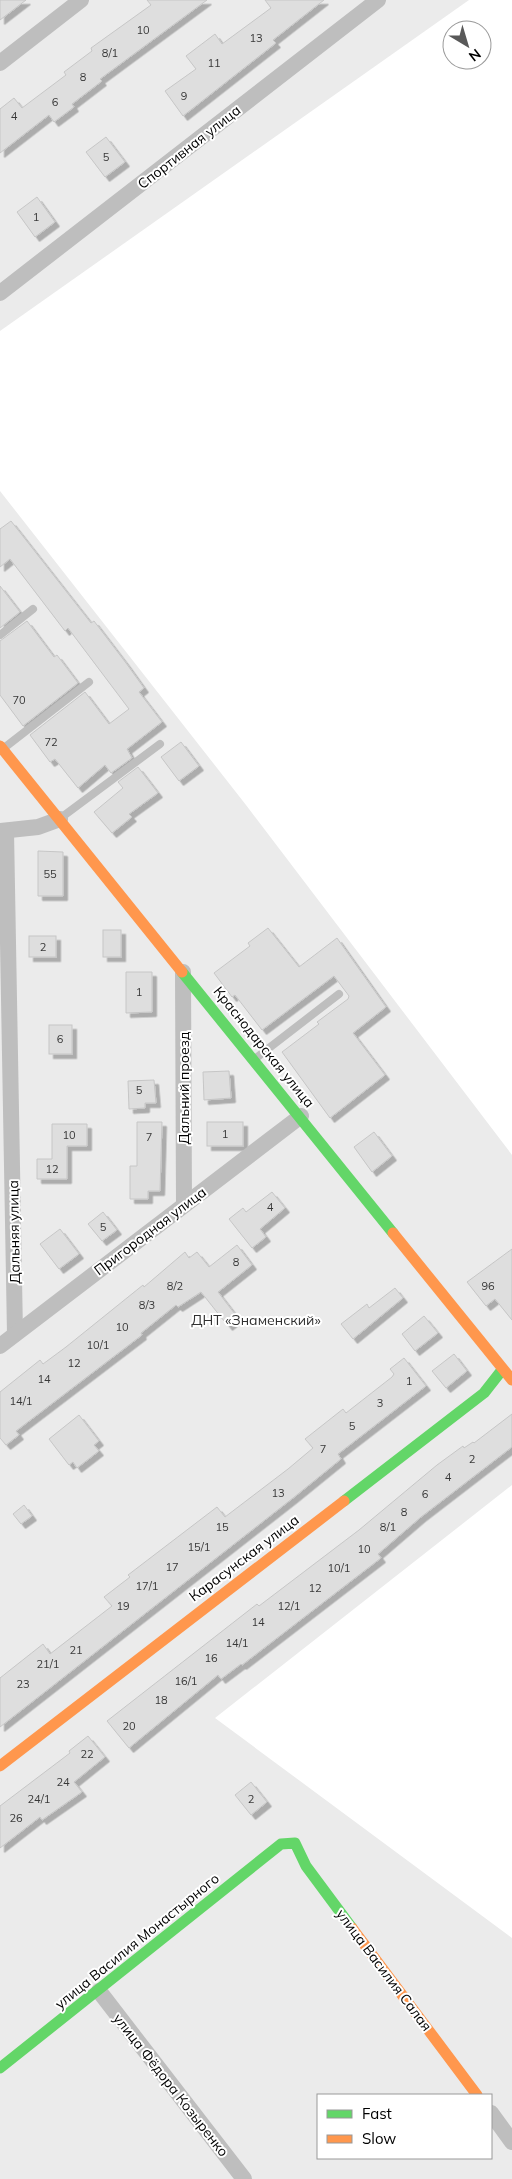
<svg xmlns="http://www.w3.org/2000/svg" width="512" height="2179" font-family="Mulish,sans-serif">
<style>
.green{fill:#ebebeb;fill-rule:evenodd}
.building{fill:#dedede;stroke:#c6c6c6;filter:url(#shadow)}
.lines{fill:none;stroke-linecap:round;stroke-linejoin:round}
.lane{stroke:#bebebe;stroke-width:8}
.street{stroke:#bebebe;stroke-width:16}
.fast{stroke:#63d668;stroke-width:11}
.slow{stroke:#ff974d;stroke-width:11}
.labels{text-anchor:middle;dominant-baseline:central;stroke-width:4;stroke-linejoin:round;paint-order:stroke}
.number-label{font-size:11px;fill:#383838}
.street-label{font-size:14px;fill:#000;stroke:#fff}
.park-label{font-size:14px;fill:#313131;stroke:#fff}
</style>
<defs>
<filter id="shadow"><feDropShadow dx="4.5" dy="4.5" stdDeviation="0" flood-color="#0004"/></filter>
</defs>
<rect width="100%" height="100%" fill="#fff"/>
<g class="green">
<path d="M 0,0 L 469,0 L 0,331 Z"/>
<path d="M 0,491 L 246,805 L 512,1155 L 512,1485 L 215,1718 L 512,1938 L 512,2179 L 0,2179 ZM 318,2095 L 491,2095 L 491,2158 L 318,2158 Z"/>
</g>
<g class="building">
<path d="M 0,0 L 26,0 L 0,20 Z"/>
<path d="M 147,0 L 207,0 L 100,79 L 102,81 L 72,104 L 74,107 L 54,122 L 49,115 L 0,153 L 0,109 L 14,98 L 22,108 L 66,75 L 64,72 L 92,51 L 91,48 L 151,5 Z"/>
<path d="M 265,0 L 324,0 L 273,40 L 276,43 L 183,116 L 165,91 L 196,69 L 186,56 L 215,34 L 222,44 L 271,8 Z"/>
<path d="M 106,137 L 125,162 L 105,177 L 86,152 Z"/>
<path d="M 37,197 L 55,222 L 35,237 L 17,212 Z"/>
<path d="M 11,521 L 91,623 L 94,621 L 126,663 L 144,688 L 139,692 L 162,722 L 127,749 L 132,758 L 111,773 L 105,765 L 78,788 L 55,759 L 50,762 L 30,735 L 85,692 L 109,724 L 129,709 L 68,628 L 65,631 L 10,559 L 0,567 L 0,529 Z"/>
<path d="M 0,586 L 20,612 L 0,628 Z"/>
<path d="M 27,621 L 54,657 L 57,655 L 78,683 L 23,726 L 0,695 L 0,641 Z"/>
<path d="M 181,742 L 199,766 L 179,781 L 161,757 Z"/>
<path d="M 138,767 L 158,793 L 129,814 L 132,817 L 112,833 L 94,812 L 123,788 L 118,782 Z"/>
<path d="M 38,851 L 63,852 L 63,896 L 38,896 Z"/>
<path d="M 268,928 L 299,967 L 337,938 L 386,1007 L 353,1033 L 385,1075 L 330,1118 L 282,1052 L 319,1024 L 317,1022 L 348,999 L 349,996 L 334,976 L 262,1030 L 235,995 L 232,997 L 214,973 L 250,946 L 248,943 Z"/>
<rect x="103" y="930" width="18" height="27"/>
<rect x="29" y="936" width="27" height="21"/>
<path d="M 126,972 L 152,972 L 152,1012 L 126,1013 Z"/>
<rect x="49" y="1025" width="23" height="29"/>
<path d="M 229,1071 L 231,1098 L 204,1100 L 203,1072 Z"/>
<path d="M 154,1080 L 156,1103 L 145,1103 L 145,1108 L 129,1109 L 128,1081 Z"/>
<path d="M 137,1122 L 162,1122 L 160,1191 L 148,1191 L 148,1199 L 130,1199 L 130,1166 L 137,1166 Z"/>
<rect x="207" y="1122" width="36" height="24"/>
<path d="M 52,1124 L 87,1124 L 87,1146 L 67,1146 L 67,1179 L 37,1179 L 37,1159 L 52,1159 Z"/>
<path d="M 374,1132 L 392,1156 L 372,1172 L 354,1147 Z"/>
<path d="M 272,1192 L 285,1208 L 260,1229 L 266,1237 L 252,1248 L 229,1219 L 243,1208 L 246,1212 Z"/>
<path d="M 103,1212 L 117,1230 L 102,1241 L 88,1224 Z"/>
<path d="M 60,1229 L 79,1254 L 59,1269 L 40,1244 Z"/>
<path d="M 237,1245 L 252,1265 L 218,1292 L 238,1318 L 228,1326 L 201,1292 L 178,1307 L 176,1305 L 141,1333 L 142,1335 L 16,1431 L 19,1435 L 6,1445 L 0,1438 L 0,1392 L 40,1360 L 43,1364 L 66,1347 L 143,1285 L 144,1287 L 185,1252 L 189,1258 L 197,1252 L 209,1267 Z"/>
<path d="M 512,1249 L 512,1320 L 495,1299 L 486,1306 L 467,1282 Z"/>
<path d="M 395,1288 L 403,1298 L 353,1339 L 341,1324 L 367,1304 L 369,1308 Z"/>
<path d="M 424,1316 L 438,1333 L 415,1351 L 402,1334 Z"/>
<path d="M 454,1354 L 467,1371 L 446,1388 L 432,1371 Z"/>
<path d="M 404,1358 L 426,1386 L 338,1454 L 341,1459 L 293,1498 L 0,1727 L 0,1678 L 43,1644 L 50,1654 L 112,1606 L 104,1597 L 130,1577 L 128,1575 L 217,1507 L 225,1517 L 288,1469 L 313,1448 L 305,1439 L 343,1409 L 346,1413 L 392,1377 L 394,1374 L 390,1369 Z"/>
<path d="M 512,1414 L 512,1447 L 421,1517 L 378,1554 L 381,1558 L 242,1665 L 241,1664 L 221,1679 L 218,1675 L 129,1748 L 107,1721 L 257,1604 L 259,1606 L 359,1530 L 437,1465 L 463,1446 L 464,1448 L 473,1442 L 474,1443 Z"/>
<path d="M 79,1415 L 99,1441 L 94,1445 L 99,1451 L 77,1468 L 73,1462 L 69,1465 L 49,1439 Z"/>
<path d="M 24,1505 L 32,1516 L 21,1524 L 13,1514 Z"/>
<path d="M 88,1736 L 105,1757 L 74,1782 L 82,1792 L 42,1820 L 40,1817 L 0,1848 L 0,1806 L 70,1753 L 69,1751 Z"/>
<path d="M 251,1782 L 267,1802 L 251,1815 L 235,1795 Z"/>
</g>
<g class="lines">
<g class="lane">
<path d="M 0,635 L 33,609"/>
<path d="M 4,748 L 89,682"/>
<path d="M 62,817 L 160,744"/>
<path d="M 256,1058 L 339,994"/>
</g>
<g class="street">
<path d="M 0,63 L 81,0"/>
<path d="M 0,293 L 378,0"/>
<path d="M 0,831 L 38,827 L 60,819"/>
<path d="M 6,831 L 15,1334"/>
<path d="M 183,972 L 184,1205"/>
<path d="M 0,1346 L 301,1116"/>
<path d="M 99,1991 L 244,2179"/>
<path d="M 491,2113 L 512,2142"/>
</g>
<g class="fast">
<path d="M 182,972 L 393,1233"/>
<path d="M 344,1501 L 484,1393 L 502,1370"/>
<path d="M 0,2068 L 281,1844 L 295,1843 L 306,1866 L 352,1928"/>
</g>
<g class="slow">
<path d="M 0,746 L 182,972"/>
<path d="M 393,1233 L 512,1380"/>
<path d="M 0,1766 L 344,1501"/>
<path d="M 352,1928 L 477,2095"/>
</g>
</g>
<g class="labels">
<g class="number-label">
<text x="143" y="30">10</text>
<text x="256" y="38">13</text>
<text x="110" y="53">8/1</text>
<text x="214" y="63">11</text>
<text x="83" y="77">8</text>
<text x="184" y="96">9</text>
<text x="55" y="102">6</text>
<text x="14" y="116">4</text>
<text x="106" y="157">5</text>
<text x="36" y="217">1</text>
<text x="19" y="700">70</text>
<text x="51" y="742">72</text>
<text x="50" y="874">55</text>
<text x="43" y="947">2</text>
<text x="139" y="992">1</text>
<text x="60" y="1039">6</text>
<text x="139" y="1090">5</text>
<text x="225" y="1134">1</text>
<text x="69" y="1135">10</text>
<text x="149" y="1137">7</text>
<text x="52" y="1169">12</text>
<text x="270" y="1207">4</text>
<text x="103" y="1227">5</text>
<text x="236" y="1262">8</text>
<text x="175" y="1286">8/2</text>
<text x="488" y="1286">96</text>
<text x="147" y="1305">8/3</text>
<text x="122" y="1327">10</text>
<text x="98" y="1345">10/1</text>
<text x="74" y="1363">12</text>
<text x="44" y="1379">14</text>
<text x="409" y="1381">1</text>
<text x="21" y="1401">14/1</text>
<text x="380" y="1403">3</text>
<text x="352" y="1426">5</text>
<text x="323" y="1449">7</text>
<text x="472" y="1459">2</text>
<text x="448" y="1477">4</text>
<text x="278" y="1493">13</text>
<text x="425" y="1494">6</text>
<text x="404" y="1512">8</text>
<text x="222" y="1527">15</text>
<text x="388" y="1527">8/1</text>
<text x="199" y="1547">15/1</text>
<text x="364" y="1549">10</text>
<text x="172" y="1567">17</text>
<text x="339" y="1568">10/1</text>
<text x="147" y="1586">17/1</text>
<text x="315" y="1588">12</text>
<text x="123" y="1606">19</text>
<text x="289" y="1606">12/1</text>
<text x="258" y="1622">14</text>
<text x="237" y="1643">14/1</text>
<text x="76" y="1650">21</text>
<text x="211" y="1658">16</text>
<text x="48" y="1664">21/1</text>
<text x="186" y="1681">16/1</text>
<text x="23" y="1684">23</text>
<text x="161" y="1700">18</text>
<text x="129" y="1726">20</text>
<text x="87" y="1754">22</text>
<text x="63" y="1782">24</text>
<text x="39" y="1799">24/1</text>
<text x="251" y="1799">2</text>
<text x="16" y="1818">26</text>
</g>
<g class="street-label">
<text transform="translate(189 147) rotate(-38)">Спортивная улица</text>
<text transform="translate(264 1047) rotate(51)">Краснодарская улица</text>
<text transform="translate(184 1088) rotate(-90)">Дальний проезд</text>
<text transform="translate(150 1231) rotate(-37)">Пригородная улица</text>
<text transform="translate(14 1232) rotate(-91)">Дальняя улица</text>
<text transform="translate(244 1558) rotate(-37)">Карасунская улица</text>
<text transform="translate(137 1941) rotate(-39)">улица Василия Монастырного</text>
<text transform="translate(384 1970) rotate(53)">улица Василия Салая</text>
<text transform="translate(171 2085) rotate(52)">улица Фёдора Козыренко</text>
</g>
<g class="park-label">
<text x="256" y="1320">ДНТ «Знаменский»</text>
</g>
</g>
<rect x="317" y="2094" width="175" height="65" fill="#ffffff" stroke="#999999"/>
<rect x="327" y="2110" width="25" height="8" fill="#63d668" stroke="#999999"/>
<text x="362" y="2119" font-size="15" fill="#000000">Fast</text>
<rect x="327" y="2135" width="25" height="8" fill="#ff974d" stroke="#999999"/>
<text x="362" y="2144" font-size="15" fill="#000000">Slow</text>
<g transform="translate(467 45) rotate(142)"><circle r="24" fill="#ffffff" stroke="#999999"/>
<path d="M0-4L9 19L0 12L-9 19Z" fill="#595959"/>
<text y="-8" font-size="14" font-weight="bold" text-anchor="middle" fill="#000000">N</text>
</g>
</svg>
